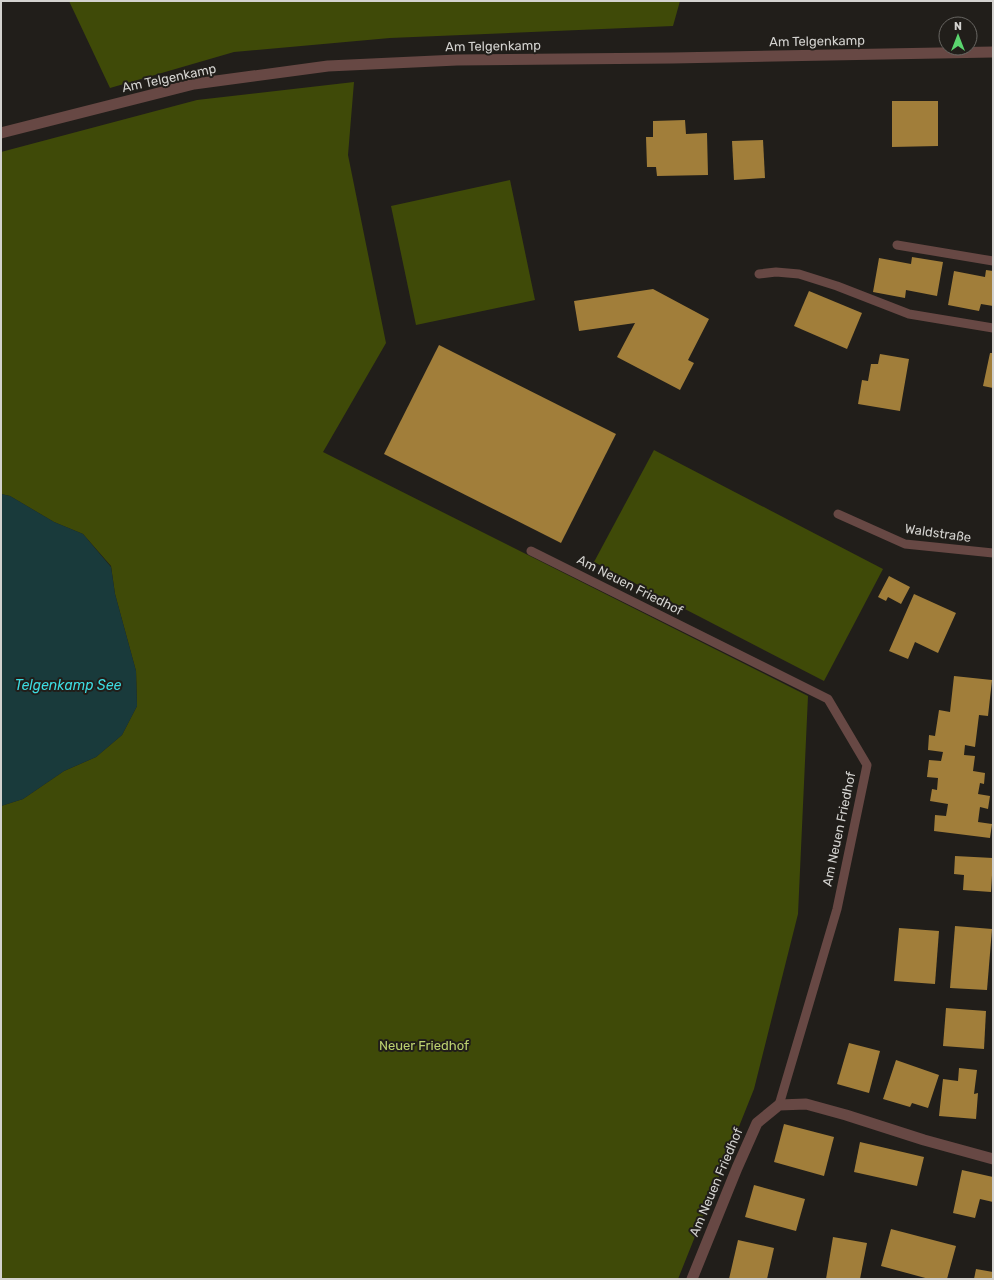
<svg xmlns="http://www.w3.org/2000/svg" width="994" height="1280" font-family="Rubik,sans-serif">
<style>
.green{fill:#3f4a08}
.water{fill:#193a3b}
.building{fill:#a17e3a}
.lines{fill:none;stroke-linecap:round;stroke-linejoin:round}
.service{stroke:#674844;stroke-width:9}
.minor{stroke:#674844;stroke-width:11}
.labels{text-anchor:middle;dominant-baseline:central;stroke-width:4;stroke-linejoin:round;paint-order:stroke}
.street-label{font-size:13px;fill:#d3d2cf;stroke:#211e1a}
.park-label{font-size:13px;fill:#bcd16f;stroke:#211e1a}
.water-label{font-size:14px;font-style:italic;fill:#3ddbe0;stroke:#211e1a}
</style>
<rect width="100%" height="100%" fill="#211e1a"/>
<g class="green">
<path d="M 69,1 L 680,1 L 673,26 L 390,38 L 234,52 L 110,88 Z"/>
<path d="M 354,82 L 348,155 L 386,343 L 323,452 L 808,696 L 798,914 L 754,1089 L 678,1279 L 1,1279 L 1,806 L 23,799 L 64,771 L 96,757 L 122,735 L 137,706 L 136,671 L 115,594 L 111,566 L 83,534 L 54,522 L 10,496 L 1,494 L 1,152 L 197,100 Z"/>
<path d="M 510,180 L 535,300 L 416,325 L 391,206 Z"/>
<path d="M 654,450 L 883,569 L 824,681 L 594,562 Z"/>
</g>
<path class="water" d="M 1,494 L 10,496 L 54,522 L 83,534 L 111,567 L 115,594 L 136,671 L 137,706 L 122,735 L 96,757 L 64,771 L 23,799 L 1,806 Z"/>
<g class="building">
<path d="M 892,101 L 938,101 L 938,146 L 892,147 Z"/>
<path d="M 685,120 L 686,134 L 707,133 L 708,175 L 657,176 L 656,167 L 647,167 L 646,137 L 653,137 L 653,121 Z"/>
<path d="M 763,140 L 765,178 L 734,180 L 732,141 Z"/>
<path d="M 912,257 L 943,262 L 937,296 L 906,290 L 905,298 L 873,292 L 879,258 L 911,264 Z"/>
<path d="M 986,270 L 993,271 L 993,306 L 981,304 L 979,311 L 948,305 L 954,271 L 985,277 Z"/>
<path d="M 653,289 L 709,319 L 688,360 L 694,363 L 680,390 L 617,357 L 635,323 L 579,331 L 574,301 Z"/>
<path d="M 809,291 L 862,313 L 847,349 L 794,326 Z"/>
<path d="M 439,345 L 616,434 L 561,543 L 384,454 Z"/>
<path d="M 990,353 L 993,353 L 993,388 L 983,386 Z"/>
<path d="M 880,354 L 909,359 L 900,411 L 858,404 L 862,380 L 868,381 L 871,364 L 878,364 Z"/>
<path d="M 889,576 L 910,587 L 901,604 L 888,597 L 886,601 L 878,597 Z"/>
<path d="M 914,594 L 956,613 L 938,653 L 915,642 L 908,659 L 889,651 Z"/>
<path d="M 954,676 L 992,680 L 988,716 L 979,715 L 975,747 L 965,745 L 964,755 L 975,756 L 973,771 L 985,773 L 984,784 L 980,783 L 978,794 L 990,796 L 988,809 L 980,807 L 978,822 L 992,824 L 990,838 L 934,831 L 935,815 L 946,816 L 948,804 L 930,801 L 932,789 L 937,790 L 938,778 L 927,777 L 929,760 L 941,761 L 943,752 L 928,750 L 929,735 L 935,736 L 939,710 L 950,712 Z"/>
<path d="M 955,856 L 993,858 L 991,892 L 963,890 L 964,875 L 954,874 Z"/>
<path d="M 955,926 L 992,929 L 987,990 L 950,988 Z"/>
<path d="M 899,928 L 939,931 L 935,984 L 894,981 Z"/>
<path d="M 946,1008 L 986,1011 L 984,1049 L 943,1046 Z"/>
<path d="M 849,1043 L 880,1051 L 869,1093 L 837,1084 Z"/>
<path d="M 896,1060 L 939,1075 L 928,1108 L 912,1103 L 910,1107 L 883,1099 Z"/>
<path d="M 959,1068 L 977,1070 L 974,1094 L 978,1093 L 976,1119 L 939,1116 L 943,1079 L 958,1081 Z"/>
<path d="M 784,1124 L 834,1137 L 824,1176 L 774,1162 Z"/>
<path d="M 860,1142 L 924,1157 L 917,1186 L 854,1172 Z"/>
<path d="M 962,1170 L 993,1177 L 993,1202 L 980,1199 L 975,1218 L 953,1213 Z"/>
<path d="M 754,1185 L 805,1199 L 796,1231 L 745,1217 Z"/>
<path d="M 891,1229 L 956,1246 L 947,1279 L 929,1279 L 881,1266 Z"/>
<path d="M 833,1237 L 867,1243 L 860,1279 L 826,1279 Z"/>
<path d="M 738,1240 L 774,1248 L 767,1279 L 729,1279 Z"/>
<path d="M 976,1269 L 993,1272 L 993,1279 L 974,1279 Z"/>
</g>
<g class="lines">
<g class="service">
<path d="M 897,245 L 993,261"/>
<path d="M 759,274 L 776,272 L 799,274 L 837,286 L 909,314 L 993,328"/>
<path d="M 838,514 L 905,544 L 993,553"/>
<path d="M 531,551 L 828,699 L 867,765 L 837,909 L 779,1105"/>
</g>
<g class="minor">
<path d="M 1,133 L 194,84 L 328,66 L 457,60 L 672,58 L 993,52"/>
<path d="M 692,1279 L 737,1168 L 757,1123 L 779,1105 L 806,1104 L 846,1115 L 924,1140 L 993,1159"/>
</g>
</g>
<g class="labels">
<g class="street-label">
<text transform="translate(817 41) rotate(-1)">Am Telgenkamp</text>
<text transform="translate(493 46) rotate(-1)">Am Telgenkamp</text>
<text transform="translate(169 78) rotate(-12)">Am Telgenkamp</text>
<text transform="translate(938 533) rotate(8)">Waldstraße</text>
<text transform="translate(630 585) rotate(27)">Am Neuen Friedhof</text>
<text transform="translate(839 829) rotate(-78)">Am Neuen Friedhof</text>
<text transform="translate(716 1182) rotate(-67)">Am Neuen Friedhof</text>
</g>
<g class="park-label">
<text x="424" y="1045">Neuer Friedhof</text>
</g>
<g class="water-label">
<text x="68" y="685">Telgenkamp See</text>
</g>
</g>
<rect width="994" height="1280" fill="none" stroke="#d3d2cf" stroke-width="4"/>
<g transform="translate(958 36)"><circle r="19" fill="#211e1a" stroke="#686662"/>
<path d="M0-3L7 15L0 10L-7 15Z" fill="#5ad56e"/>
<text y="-6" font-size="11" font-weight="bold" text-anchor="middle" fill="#d3d2cf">N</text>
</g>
</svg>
